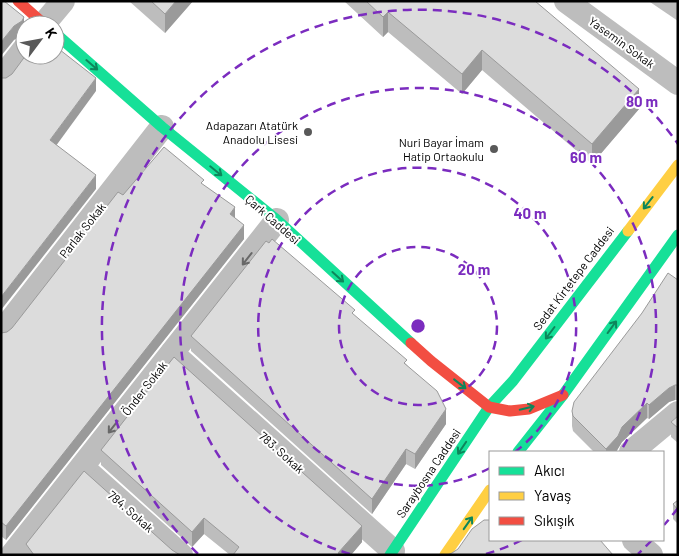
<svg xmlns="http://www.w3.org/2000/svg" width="679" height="556" font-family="Barlow,sans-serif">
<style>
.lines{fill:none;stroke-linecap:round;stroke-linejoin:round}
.street{stroke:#bdbdbd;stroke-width:24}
.fast{stroke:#16e098;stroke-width:11}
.slow{stroke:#ffcf43;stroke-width:11}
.jam{stroke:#f24e42;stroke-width:11}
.wall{fill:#bdbdbd}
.shaded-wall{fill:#9a9a9a}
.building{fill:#dcdcdc;stroke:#9a9a9a}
.oneway{stroke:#0d865b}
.oneway2{stroke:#686868}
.ring{fill:none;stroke:#7b2cbf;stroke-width:2.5;stroke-dasharray:9 6}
.poi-dot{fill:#595959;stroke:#fff;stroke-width:2}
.labels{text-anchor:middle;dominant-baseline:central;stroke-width:4;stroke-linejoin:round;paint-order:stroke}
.street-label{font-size:12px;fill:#000;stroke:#fff}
.poi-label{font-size:12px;fill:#000;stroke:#fff;text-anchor:end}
.centre{fill:#7b2cbf;stroke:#fff;stroke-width:2.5}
.ring-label{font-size:15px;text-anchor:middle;font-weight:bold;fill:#7b2cbf;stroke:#fff;stroke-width:4;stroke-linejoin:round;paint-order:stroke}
</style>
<rect width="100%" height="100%" fill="#fff"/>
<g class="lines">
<g class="street">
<path d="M 566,1 L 678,83"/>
<path d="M 43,25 L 63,1"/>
<path d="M 1,79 L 25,48"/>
<path d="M 1,333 L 162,127"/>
<path d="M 172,353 L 393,551"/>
<path d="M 631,452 L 678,413"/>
<path d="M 82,467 L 181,555"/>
<path d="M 634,540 L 651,555"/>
<path d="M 12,555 L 277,220"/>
</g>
<g class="fast">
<path d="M 55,33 L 162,127 L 277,220 L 411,343"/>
<path d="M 518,452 L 563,395 L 678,235"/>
<path d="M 390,555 L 489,407 L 513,381 L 628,231"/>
</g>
<g class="slow">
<path d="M 628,231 L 678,165"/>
<path d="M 445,555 L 490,490"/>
</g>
<g class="jam">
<path d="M 18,1 L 45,25"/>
<path d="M 411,343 L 431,361 L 489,407 L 510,411 L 529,409 L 563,395"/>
</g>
</g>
<g class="wall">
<path d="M 129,1 L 193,1 L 165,33 Z"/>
<path d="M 344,1 L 535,1 L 639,109 L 592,164 L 482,70 L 462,94 L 388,32 L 383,37 Z"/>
<path d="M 650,1 L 678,1 L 678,21 L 650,2 Z"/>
<path d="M 204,185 L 235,218 L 244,239 L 6,540 L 1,536 L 1,333 L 7,332 L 12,328 L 123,195 Z"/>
<path d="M 678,280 L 678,400 L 675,400 L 669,402 L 649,419 L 647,418 L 622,442 L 616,452 L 594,452 L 573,431 L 572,426 L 572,411 Z"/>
<path d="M 355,316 L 407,365 L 446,424 L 415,469 L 406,464 L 372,514 L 191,351 L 191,336 Z"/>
<path d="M 678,416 L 678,443 L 671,437 L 671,422 Z"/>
<path d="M 101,450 L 362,542 L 351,555 L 230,555 L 204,534 L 192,547 L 101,465 Z"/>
<path d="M 678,500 L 678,524 L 673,519 L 673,504 Z"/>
<path d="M 26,544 L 172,550 L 180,555 L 26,555 Z"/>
</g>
<g class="shaded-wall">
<path d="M 176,1 L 193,1 L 165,33 L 165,14 Z"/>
<path d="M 388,12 L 388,32 L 383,37 L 383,17 Z"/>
<path d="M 24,17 L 24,31 L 22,35 L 14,40 L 1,56 L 1,42 L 14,26 Z"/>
<path d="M 482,50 L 482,70 L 462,94 L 462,74 Z"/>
<path d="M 96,78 L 96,91 L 50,154 L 50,140 Z"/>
<path d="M 639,89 L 639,109 L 592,164 L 592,144 Z"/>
<path d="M 96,175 L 96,189 L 1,310 L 1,297 Z"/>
<path d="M 235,207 L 235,221 L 230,214 Z"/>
<path d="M 244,225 L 244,239 L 6,540 L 6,526 Z"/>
<path d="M 675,385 L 675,400 L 669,402 L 649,419 L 649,405 L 669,388 Z"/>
<path d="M 647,403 L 647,418 L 622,442 L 616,452 L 606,452 L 606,449 L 622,427 Z"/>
<path d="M 446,409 L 446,424 L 415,469 L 415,454 Z"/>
<path d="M 406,449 L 406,464 L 372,514 L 372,499 Z"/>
<path d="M 204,518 L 204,534 L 192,547 L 192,532 Z"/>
<path d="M 362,526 L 362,542 L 351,555 L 338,555 L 338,553 Z"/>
</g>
<g class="building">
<path d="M 1,1 L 4,1 L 24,17 L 22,21 L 14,26 L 1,42 Z"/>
<path d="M 151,1 L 176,1 L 165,14 Z"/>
<path d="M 366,1 L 535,1 L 639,89 L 592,144 L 482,50 L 462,74 L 388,12 L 383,17 Z"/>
<path d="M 55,46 L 96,78 L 50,140 L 96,175 L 1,297 L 1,78 L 6,78 L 12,74 L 26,55 L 55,55 Z"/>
<path d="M 164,147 L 204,180 L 201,183 L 235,207 L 230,214 L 244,225 L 6,526 L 1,522 L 1,333 L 7,332 L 12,328 L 118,192 L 123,195 Z"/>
<path d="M 272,239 L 355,310 L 352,313 L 407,360 L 404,363 L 437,391 L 446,409 L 415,454 L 406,449 L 372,499 L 191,336 L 266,241 L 269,243 Z"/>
<path d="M 668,273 L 678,280 L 678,385 L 675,385 L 669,388 L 649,405 L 647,403 L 622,427 L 618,436 L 606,449 L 573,416 L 572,411 L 574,402 L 642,313 Z"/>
<path d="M 174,357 L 362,526 L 338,553 L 340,555 L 233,555 L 239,547 L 204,518 L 192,532 L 101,450 Z"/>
<path d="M 678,416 L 678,428 L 671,422 Z"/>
<path d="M 84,471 L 172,550 L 180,555 L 34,555 L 26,544 Z"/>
<path d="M 678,500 L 678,510 L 673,504 Z"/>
<path d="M 484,520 L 490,520 L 490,540 L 600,540 L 613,555 L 447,555 L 452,553 L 458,549 L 472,529 Z"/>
</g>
<defs><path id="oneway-shaft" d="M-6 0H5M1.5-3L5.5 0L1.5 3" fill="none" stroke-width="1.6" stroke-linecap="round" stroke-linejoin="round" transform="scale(1.25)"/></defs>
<g class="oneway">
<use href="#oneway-shaft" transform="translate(92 65) rotate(41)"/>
<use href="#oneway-shaft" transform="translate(216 171) rotate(39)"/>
<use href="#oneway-shaft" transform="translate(648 203) rotate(128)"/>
<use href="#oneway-shaft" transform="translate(338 277) rotate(42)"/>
<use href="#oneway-shaft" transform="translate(612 327) rotate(-54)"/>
<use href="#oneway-shaft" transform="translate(550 333) rotate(127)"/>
<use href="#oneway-shaft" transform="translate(460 384) rotate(38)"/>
<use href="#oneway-shaft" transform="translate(527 408) rotate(-14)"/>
<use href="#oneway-shaft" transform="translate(462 448) rotate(124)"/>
<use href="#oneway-shaft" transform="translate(468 523) rotate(-55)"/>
</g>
<g class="oneway2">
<use href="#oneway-shaft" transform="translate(247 259) rotate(128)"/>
<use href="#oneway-shaft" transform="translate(113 427) rotate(128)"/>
</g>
<g class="ring">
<circle cx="418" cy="326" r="79"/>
<path d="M490 468A159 159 0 1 1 515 452"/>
<path d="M522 540A238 238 0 0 1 486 554M350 554A238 238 0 1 1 620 452"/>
<path d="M678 508A317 317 0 0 1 664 525M652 540A317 317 0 0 1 638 554M198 554A317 317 0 1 1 678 144"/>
</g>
<g class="poi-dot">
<circle cx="308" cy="132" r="5"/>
<circle cx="494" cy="149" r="5"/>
</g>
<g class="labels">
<g class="street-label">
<text transform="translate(622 42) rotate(36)">Yasemin Sokak</text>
<text transform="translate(273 219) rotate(41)">Çark Caddesi</text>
<text transform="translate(82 230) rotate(-52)">Parlak Sokak</text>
<text transform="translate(573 278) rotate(-53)">Sedat Kirtetepe Caddesi</text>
<text transform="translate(144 388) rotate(-52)">Önder Sokak</text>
<text transform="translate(282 452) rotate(42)">783. Sokak</text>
<text transform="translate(428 473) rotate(-56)">Saraybosna Caddesi</text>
<text transform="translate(131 511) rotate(41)">784. Sokak</text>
</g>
<g class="poi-label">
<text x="298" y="125">Adapazarı Atatürk<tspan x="298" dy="14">Anadolu Lisesi</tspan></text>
<text x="484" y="142">Nuri Bayar İmam<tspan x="484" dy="14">Hatip Ortaokulu</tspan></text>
</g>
</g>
<circle cx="418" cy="326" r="8" class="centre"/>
<g class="ring-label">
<text x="642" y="107">80 m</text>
<text x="586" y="163">60 m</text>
<text x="530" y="219">40 m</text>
<text x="474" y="275">20 m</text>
</g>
<rect width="679" height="556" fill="none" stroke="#000000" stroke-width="5"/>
<rect x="489" y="451" width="175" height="90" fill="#ffffff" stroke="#999999"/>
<rect x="499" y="467" width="25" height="8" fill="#16e098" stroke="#999999"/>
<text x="534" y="476" font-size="15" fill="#000000">Akıcı</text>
<rect x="499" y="492" width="25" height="8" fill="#ffcf43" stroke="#999999"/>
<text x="534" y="501" font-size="15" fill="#000000">Yavaş</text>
<rect x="499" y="517" width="25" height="8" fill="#f24e42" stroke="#999999"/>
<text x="534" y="526" font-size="15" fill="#000000">Sıkışık</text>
<g transform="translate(40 40) rotate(58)"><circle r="24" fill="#ffffff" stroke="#999999"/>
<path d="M0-4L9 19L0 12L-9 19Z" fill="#595959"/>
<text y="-8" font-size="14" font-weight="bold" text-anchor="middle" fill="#000000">K</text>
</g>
</svg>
